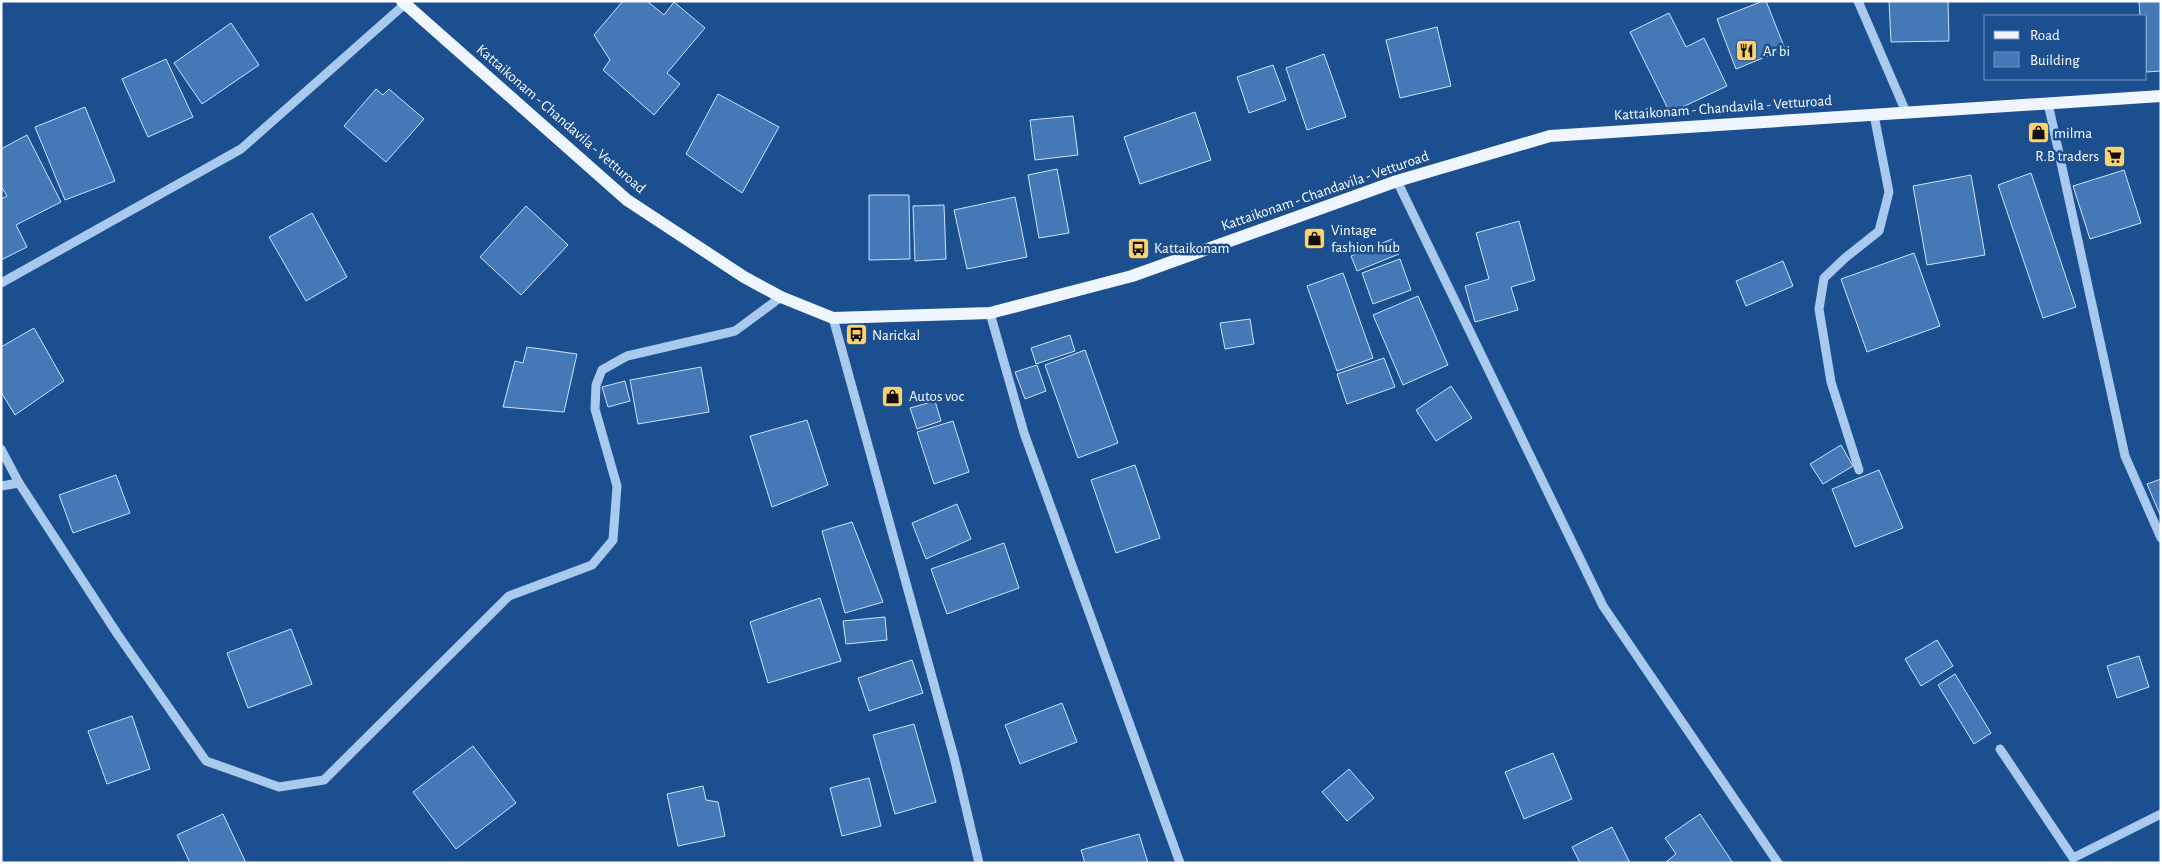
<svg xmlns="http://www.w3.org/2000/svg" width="2162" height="864" font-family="'Alegreya Sans',sans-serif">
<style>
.building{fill:#4478b7;stroke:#cfe3fa}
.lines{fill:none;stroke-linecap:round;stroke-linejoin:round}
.minor{stroke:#a9c9ee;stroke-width:9}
.major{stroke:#f0f6ff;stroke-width:12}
.labels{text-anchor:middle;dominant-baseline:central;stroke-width:5;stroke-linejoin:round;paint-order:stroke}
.poi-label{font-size:15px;fill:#fff;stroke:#1b4f8f;text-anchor:start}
.street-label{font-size:15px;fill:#fff;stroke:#1b4f8f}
</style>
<rect width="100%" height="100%" fill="#1b4f8f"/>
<g class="building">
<path d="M 623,1 L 647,1 L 664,15 L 674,2 L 705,28 L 667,73 L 680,84 L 654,115 L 603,70 L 610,60 L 594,35 Z"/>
<path d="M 1763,1 L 1766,1 L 1785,49 L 1736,69 L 1717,19 Z"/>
<path d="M 1889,1 L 1948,1 L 1949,41 L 1891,42 Z"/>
<path d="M 2139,1 L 2161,1 L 2161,71 L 2146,72 L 2146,16 L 2140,16 Z"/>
<path d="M 1669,13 L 1686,47 L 1704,38 L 1727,86 L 1670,113 L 1630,32 Z"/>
<path d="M 231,23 L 259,65 L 202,104 L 174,63 Z"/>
<path d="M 1437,27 L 1451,86 L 1400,98 L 1386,40 Z"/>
<path d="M 1324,54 L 1346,117 L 1307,130 L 1286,68 Z"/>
<path d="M 166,59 L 193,117 L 148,137 L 122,79 Z"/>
<path d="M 1273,65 L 1286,100 L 1249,113 L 1237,77 Z"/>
<path d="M 376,89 L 383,95 L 389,89 L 424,119 L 386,162 L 344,126 Z"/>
<path d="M 718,94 L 779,127 L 742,193 L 686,154 Z"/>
<path d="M 85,107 L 115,181 L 65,200 L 35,127 Z"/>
<path d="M 1195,112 L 1211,160 L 1140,184 L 1124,137 Z"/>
<path d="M 1073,116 L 1078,155 L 1035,160 L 1030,120 Z"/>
<path d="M 27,135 L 61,202 L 16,225 L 27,247 L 1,260 L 1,199 L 7,196 L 1,186 L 1,149 Z"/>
<path d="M 1057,169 L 1069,233 L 1039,238 L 1028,175 Z"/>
<path d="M 2124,170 L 2141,223 L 2090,239 L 2073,186 Z"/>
<path d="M 2031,173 L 2076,307 L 2043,318 L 1998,185 Z"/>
<path d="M 1971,175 L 1985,255 L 1927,265 L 1913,186 Z"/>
<path d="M 869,195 L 909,195 L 910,259 L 869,260 Z"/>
<path d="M 1015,197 L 1027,257 L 967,269 L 954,210 Z"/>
<path d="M 944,205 L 946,259 L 915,261 L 913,206 Z"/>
<path d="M 526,206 L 568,245 L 521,295 L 480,257 Z"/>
<path d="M 312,213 L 347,277 L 306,301 L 269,237 Z"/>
<path d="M 1519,221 L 1535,280 L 1511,287 L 1518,310 L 1475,322 L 1465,286 L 1489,279 L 1476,233 Z"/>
<path d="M 1392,239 L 1399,254 L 1357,271 L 1351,256 Z"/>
<path d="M 1914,253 L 1940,326 L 1867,352 L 1841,279 Z"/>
<path d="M 1400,259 L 1411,290 L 1373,304 L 1362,273 Z"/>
<path d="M 1783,261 L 1793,286 L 1746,306 L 1736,281 Z"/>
<path d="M 1343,273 L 1373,358 L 1337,371 L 1307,286 Z"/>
<path d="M 1418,296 L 1448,365 L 1403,385 L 1373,315 Z"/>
<path d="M 1250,319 L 1254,344 L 1225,349 L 1220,323 Z"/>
<path d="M 34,328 L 64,381 L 15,415 L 1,392 L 1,347 Z"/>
<path d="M 1070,335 L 1075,351 L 1036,364 L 1031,348 Z"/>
<path d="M 527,347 L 577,354 L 564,412 L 503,407 L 515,361 L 523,363 Z"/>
<path d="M 1085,350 L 1118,443 L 1078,458 L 1045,365 Z"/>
<path d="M 1384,358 L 1395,387 L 1347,404 L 1337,374 Z"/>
<path d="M 1037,365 L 1046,391 L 1025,399 L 1015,372 Z"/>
<path d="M 701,367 L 709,412 L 638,424 L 630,380 Z"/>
<path d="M 625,381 L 630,401 L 608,407 L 602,387 Z"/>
<path d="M 1451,386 L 1472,418 L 1436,441 L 1416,410 Z"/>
<path d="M 935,401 L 941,421 L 917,429 L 910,408 Z"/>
<path d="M 807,420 L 828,485 L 772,507 L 750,436 Z"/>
<path d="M 953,421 L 969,472 L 934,484 L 917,432 Z"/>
<path d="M 1841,445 L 1853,466 L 1823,484 L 1810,464 Z"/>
<path d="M 1135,465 L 1160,538 L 1116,553 L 1091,480 Z"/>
<path d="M 1879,470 L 1903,528 L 1855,547 L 1832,489 Z"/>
<path d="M 116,475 L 130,513 L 73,533 L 59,495 Z"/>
<path d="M 2161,479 L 2161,517 L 2147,484 Z"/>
<path d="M 957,504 L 971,539 L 926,559 L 912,523 Z"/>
<path d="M 852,522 L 883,602 L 845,613 L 822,531 Z"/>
<path d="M 1004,543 L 1019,588 L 947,614 L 931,569 Z"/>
<path d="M 820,598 L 841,661 L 768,683 L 750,622 Z"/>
<path d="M 885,617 L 887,640 L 846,644 L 843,621 Z"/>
<path d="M 291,629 L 312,684 L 248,708 L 227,653 Z"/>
<path d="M 1937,640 L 1953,666 L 1921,686 L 1905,659 Z"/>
<path d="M 2139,656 L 2149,687 L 2117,698 L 2107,666 Z"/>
<path d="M 912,660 L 923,693 L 869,711 L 858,678 Z"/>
<path d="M 1955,674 L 1991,733 L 1974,744 L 1938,685 Z"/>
<path d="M 1062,703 L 1077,742 L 1020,764 L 1005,725 Z"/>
<path d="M 132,716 L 150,769 L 107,784 L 88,731 Z"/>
<path d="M 914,724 L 936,802 L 895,814 L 873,735 Z"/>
<path d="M 473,746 L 516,803 L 456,849 L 413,792 Z"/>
<path d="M 1553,753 L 1572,799 L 1524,819 L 1505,772 Z"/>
<path d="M 1349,769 L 1374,798 L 1347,821 L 1322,792 Z"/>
<path d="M 869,778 L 881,826 L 842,836 L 830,788 Z"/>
<path d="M 703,786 L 706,800 L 718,802 L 725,836 L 678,846 L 667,794 Z"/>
<path d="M 223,814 L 246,863 L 190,863 L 177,835 Z"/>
<path d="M 1700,814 L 1733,863 L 1665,863 L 1676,854 L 1665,838 Z"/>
<path d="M 1612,827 L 1630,863 L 1580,863 L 1572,847 Z"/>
<path d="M 1139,834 L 1148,863 L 1085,863 L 1081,850 Z"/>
</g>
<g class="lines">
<g class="minor">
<path d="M 1858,1 L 1906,112"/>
<path d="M 2048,103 L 2125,456 L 2161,538"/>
<path d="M 1397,181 L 1603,606 L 1778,863"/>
<path d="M 1,283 L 241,149 L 405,4"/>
<path d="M 990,313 L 1024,433 L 1180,863"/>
<path d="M 833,318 L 954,757 L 979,863"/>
<path d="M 1,449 L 19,483 L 118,635 L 206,761 L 279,787 L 324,780 L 509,596 L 592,565 L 613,540 L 617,486 L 595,409 L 596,385 L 602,370 L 627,356 L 735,331 L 781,297"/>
<path d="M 1859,470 L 1831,382 L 1819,309 L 1824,278 L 1845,258 L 1879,231 L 1889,192 L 1874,115"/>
<path d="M 1,486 L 19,483"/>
<path d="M 2000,749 L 2073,858 L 2161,814"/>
</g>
<path class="major" d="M 402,1 L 627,200 L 744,277 L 781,297 L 833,318 L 990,313 L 1132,276 L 1397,181 L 1550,136 L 2161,96"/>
</g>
<defs>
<symbol id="restaurant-square" viewBox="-11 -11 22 22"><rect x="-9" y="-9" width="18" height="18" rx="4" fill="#ffd166" stroke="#1b4f8f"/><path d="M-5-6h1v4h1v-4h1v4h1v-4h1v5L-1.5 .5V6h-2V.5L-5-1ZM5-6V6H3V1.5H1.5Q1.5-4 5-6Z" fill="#111"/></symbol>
<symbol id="shop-square" viewBox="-11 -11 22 22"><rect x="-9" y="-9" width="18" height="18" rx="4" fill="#ffd166" stroke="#1b4f8f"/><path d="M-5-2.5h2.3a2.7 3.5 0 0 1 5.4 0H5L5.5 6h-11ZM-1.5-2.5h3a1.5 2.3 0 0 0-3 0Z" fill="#111"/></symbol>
<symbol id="supermarket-square" viewBox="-11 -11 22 22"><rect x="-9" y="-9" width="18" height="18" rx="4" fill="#ffd166" stroke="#1b4f8f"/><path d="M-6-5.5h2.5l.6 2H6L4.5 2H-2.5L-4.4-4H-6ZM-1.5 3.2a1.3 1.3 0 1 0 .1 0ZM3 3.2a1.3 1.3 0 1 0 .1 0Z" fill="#111"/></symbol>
<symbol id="bus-square" viewBox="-11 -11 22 22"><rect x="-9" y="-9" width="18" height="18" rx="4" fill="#ffd166" stroke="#1b4f8f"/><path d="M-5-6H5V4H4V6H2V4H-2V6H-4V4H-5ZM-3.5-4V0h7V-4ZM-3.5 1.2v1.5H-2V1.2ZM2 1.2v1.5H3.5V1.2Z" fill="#111"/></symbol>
</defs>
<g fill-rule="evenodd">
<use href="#restaurant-square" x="1734" y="38" width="25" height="25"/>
<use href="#shop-square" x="2026" y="120" width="25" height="25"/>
<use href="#supermarket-square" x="2102" y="144" width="25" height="25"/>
<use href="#shop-square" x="1302" y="226" width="25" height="25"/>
<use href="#bus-square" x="1126" y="236" width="25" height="25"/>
<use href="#bus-square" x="844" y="322" width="25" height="25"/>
<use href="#shop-square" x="880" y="384" width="25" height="25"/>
</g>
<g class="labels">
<g class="poi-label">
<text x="1763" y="51">Ar bi</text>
<text x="2054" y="133">milma</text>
<text x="2099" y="156" text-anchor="end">R.B traders</text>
<text x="1331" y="230">Vintage<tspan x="1331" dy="17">fashion hub</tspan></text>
<text x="1154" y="248">Kattaikonam</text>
<text x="872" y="335">Narickal</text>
<text x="909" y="396">Autos voc</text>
</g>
<g class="street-label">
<text transform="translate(1723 108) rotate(-4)">Kattaikonam - Chandavila - Vetturoad</text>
<text transform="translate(561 119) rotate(41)">Kattaikonam - Chandavila - Vetturoad</text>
<text transform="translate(1325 191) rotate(-19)">Kattaikonam - Chandavila - Vetturoad</text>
</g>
</g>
<rect width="2162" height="864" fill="none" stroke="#ffffff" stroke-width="5"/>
<rect x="1984" y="15" width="162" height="65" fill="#1b4f8f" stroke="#7695bc"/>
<rect x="1994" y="31" width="25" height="8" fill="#f0f6ff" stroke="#7695bc"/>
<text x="2030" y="40" font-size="15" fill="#ffffff">Road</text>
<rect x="1994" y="52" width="25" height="15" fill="#4478b7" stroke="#7695bc"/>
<text x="2030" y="65" font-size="15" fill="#ffffff">Building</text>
</svg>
